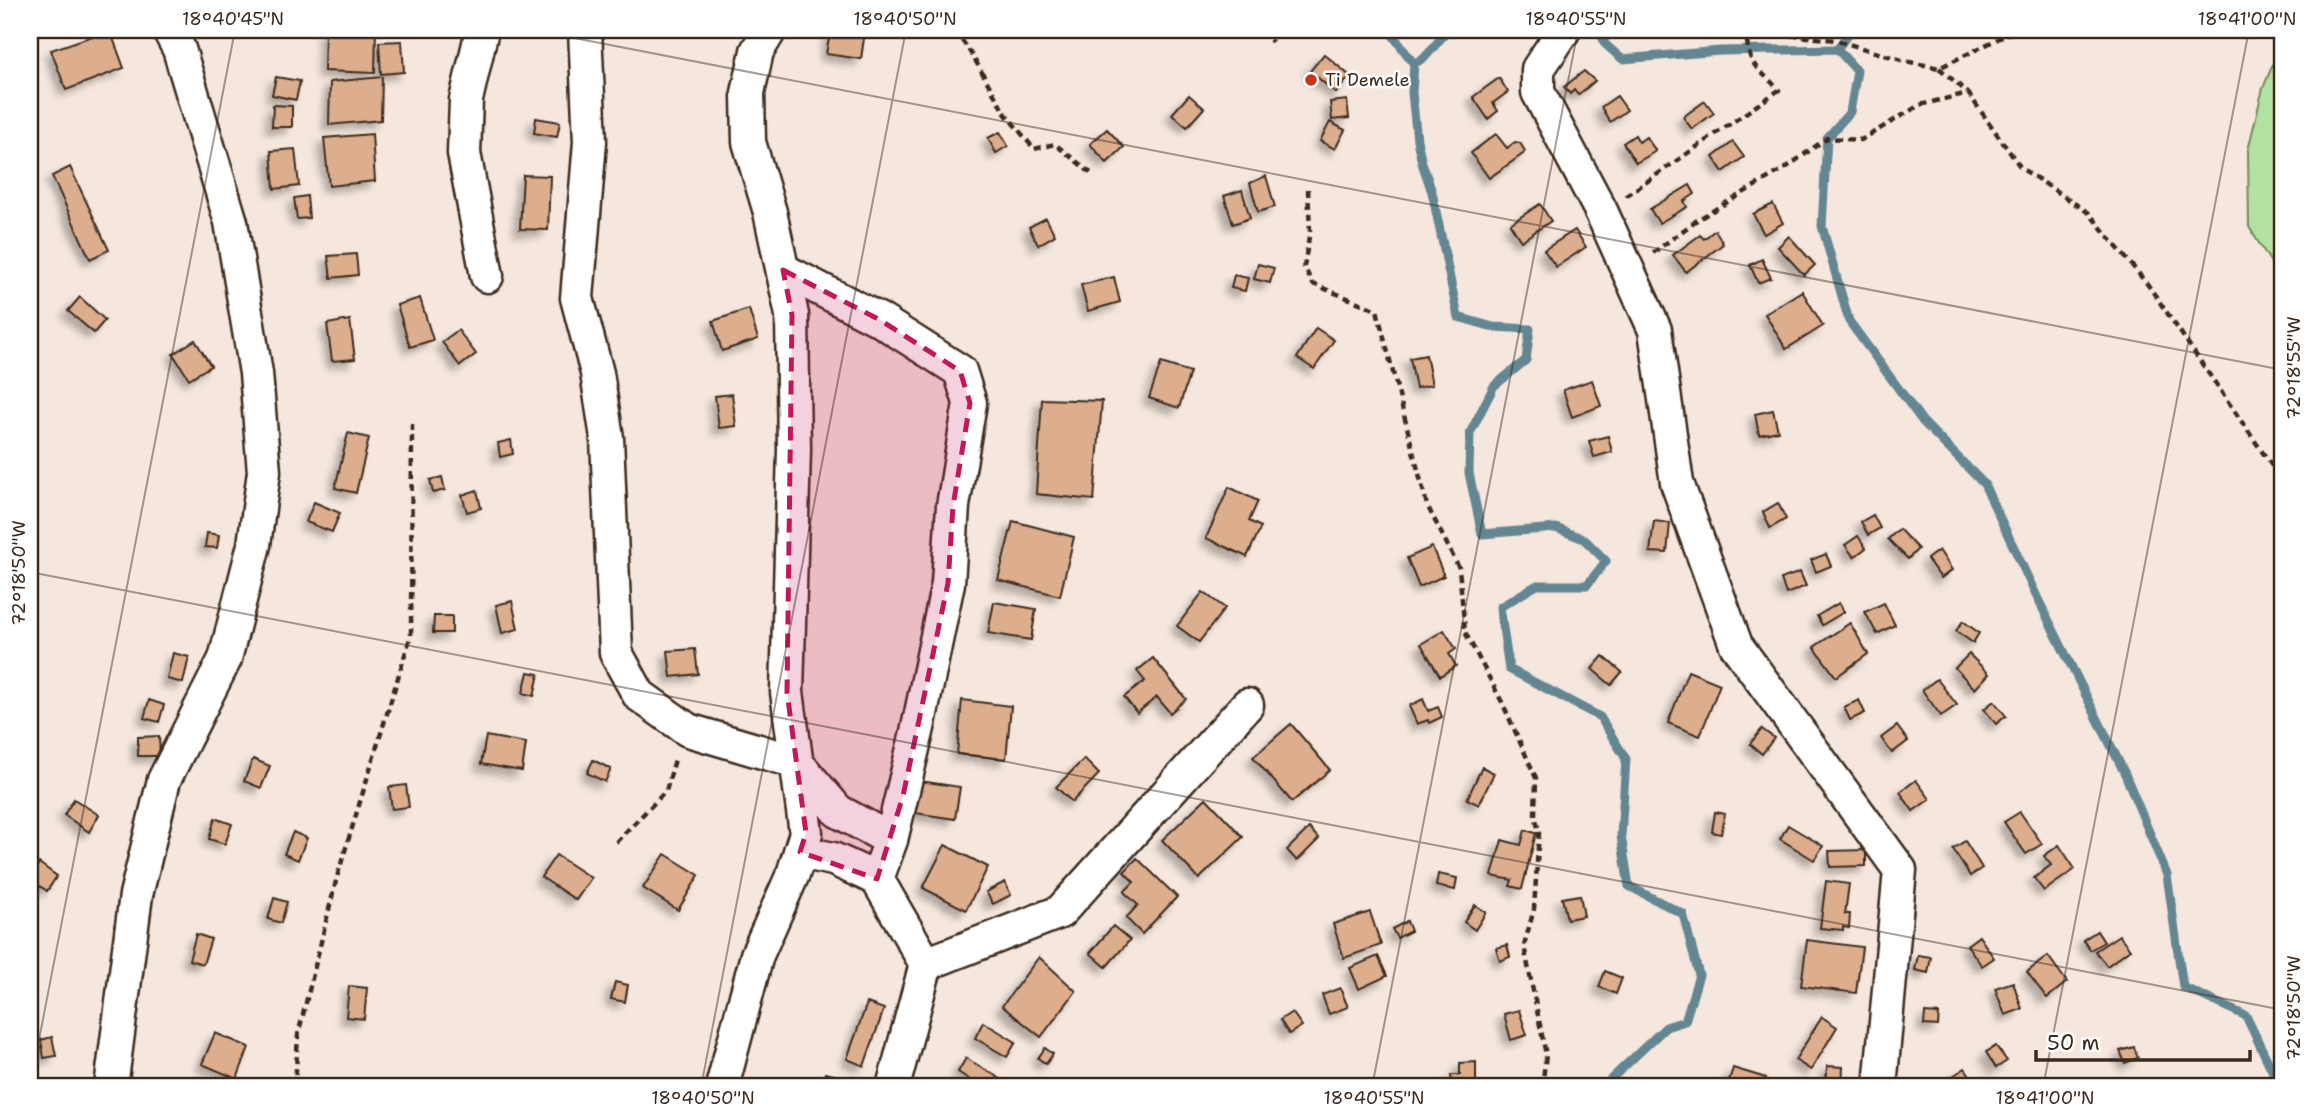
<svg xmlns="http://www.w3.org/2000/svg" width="2313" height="1117" font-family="'Shantell Sans',sans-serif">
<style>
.green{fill:#b1e2a2;stroke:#768660;stroke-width:2}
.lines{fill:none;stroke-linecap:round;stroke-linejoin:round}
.stream{stroke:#638692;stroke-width:9}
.building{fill:#ddae8e;stroke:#3b2a1e;stroke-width:2;filter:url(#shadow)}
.minor-casing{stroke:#3b2a1e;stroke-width:37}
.path{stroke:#3b2a1e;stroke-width:4.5;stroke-dasharray:7 5;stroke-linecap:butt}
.minor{stroke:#fff;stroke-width:32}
.marked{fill:#c2185b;fill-opacity:0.2;stroke:#c2185b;stroke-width:5;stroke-dasharray:14 9;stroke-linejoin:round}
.ticks{fill:none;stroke:#3b2a1e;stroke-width:2;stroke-opacity:0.45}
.poi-dot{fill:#c8321e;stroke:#fff;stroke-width:2.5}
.labels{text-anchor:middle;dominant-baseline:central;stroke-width:5;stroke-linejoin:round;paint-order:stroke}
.poi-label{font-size:18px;fill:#3b2a1e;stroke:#fff;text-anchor:start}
.neatline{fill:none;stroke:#3b2a1e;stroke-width:2.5}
.ticks-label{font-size:18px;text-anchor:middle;fill:#3b2a1e}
</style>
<defs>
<filter id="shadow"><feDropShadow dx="-6" dy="6" stdDeviation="3.5" flood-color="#0004"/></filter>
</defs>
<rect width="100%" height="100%" fill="#f5e7dd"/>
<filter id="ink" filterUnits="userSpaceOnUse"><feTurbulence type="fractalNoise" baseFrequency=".0143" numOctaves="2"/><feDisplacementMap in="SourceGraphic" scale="14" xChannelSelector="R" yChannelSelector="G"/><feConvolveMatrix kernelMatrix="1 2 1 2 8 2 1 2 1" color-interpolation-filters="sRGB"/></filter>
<g filter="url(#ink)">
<path class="green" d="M 2283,40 L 2283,282 L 2249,227 L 2248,150 L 2263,88 Z"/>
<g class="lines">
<g class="stream">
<path d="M 1389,30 L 1414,64 L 1426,56 L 1448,30"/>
<path d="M 1600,30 L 1605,44 L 1622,59 L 1720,51 L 1837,49 L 1857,71 L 1850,112 L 1827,138 L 1822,226 L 1849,321 L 1923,422 L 1984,484 L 2037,597 L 2125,774 L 2167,875 L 2183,987 L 2246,1016 L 2280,1087"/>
<path d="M 1837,49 L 1851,30"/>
<path d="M 1414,64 L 1412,93 L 1417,140 L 1422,163 L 1432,192 L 1458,317 L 1493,327 L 1530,329 L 1526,360 L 1494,386 L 1470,433 L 1469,473 L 1482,534 L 1556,528 L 1584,539 L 1606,561 L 1587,585 L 1537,585 L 1500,607 L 1509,669 L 1600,717 L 1626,759 L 1621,836 L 1629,886 L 1683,914 L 1699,975 L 1685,1021 L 1666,1027 L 1610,1080 L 1606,1087"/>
</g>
</g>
<g class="building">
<path d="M 110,30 L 124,68 L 66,90 L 51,50 Z"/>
<path d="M 325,30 L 376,30 L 375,73 L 324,71 Z"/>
<path d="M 830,33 L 864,38 L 861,59 L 826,54 Z"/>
<path d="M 402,41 L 404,72 L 381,74 L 379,42 Z"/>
<path d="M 1324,54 L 1350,76 L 1336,93 L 1310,71 Z"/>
<path d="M 1584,71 L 1595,81 L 1578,95 L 1574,90 L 1570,94 L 1564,87 Z"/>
<path d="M 276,77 L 300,81 L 296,100 L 272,95 Z"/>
<path d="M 382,77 L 381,120 L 329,125 L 330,82 Z"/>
<path d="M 1499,78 L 1508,92 L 1493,103 L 1498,111 L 1488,119 L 1473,97 Z"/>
<path d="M 1189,95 L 1204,108 L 1187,127 L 1172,114 Z"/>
<path d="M 1617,96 L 1627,110 L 1610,122 L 1601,107 Z"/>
<path d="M 1347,100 L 1349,118 L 1332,120 L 1330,102 Z"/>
<path d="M 1705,101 L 1714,113 L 1692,129 L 1683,117 Z"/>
<path d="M 273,105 L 292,106 L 292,127 L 272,127 Z"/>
<path d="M 536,118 L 560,122 L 557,137 L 534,133 Z"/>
<path d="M 1330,122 L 1345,130 L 1335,149 L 1320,141 Z"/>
<path d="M 1107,129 L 1124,147 L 1107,163 L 1090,144 Z"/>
<path d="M 1000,132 L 1008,146 L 996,153 L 988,138 Z"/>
<path d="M 372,134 L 375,181 L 329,186 L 324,138 Z"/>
<path d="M 1496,134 L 1507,148 L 1515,142 L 1520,143 L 1525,151 L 1523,154 L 1489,178 L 1471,153 Z"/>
<path d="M 1635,135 L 1639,142 L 1646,137 L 1656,151 L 1636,163 L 1623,143 Z"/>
<path d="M 1733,142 L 1744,157 L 1723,172 L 1713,157 Z"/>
<path d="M 295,149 L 299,186 L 274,189 L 271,151 Z"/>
<path d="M 70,167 L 109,250 L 90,259 L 52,176 Z"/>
<path d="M 523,175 L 550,176 L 548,230 L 520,229 Z"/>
<path d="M 1266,176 L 1275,207 L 1258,212 L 1250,183 Z"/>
<path d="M 1690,185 L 1695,194 L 1684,201 L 1687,207 L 1659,223 L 1650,209 Z"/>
<path d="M 1242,190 L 1250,218 L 1233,224 L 1224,196 Z"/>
<path d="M 307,196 L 309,218 L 297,219 L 294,198 Z"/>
<path d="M 1540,204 L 1551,221 L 1521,241 L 1510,224 Z"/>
<path d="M 1773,204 L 1783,223 L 1764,234 L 1753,214 Z"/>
<path d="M 1046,218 L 1055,235 L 1038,245 L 1029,227 Z"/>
<path d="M 1575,230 L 1586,247 L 1556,267 L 1544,250 Z"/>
<path d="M 1715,230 L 1723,244 L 1686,272 L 1673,255 L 1700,235 L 1704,239 Z"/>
<path d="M 1789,236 L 1815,265 L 1804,275 L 1778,247 Z"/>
<path d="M 356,254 L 358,275 L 331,278 L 328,256 Z"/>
<path d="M 1762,259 L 1771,278 L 1758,283 L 1750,265 Z"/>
<path d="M 1258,264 L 1274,268 L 1270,283 L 1254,279 Z"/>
<path d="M 1234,275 L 1248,278 L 1245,291 L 1231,288 Z"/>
<path d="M 1114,277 L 1120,302 L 1088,311 L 1081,285 Z"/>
<path d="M 1802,291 L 1823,326 L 1786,349 L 1765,314 Z"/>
<path d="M 80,297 L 105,320 L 94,333 L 68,311 Z"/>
<path d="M 420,298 L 433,340 L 410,347 L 397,305 Z"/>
<path d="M 749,309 L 758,339 L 722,351 L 713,321 Z"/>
<path d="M 350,320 L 355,359 L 332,361 L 327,324 Z"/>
<path d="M 1316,328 L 1334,340 L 1314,369 L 1297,358 Z"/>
<path d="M 458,330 L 476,354 L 460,366 L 442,342 Z"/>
<path d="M 195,340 L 211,366 L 189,379 L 173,354 Z"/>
<path d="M 1426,355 L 1432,385 L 1416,388 L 1410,358 Z"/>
<path d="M 1161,363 L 1190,372 L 1179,408 L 1149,398 Z"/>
<path d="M 1592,380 L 1601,406 L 1572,417 L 1563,390 Z"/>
<path d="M 732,394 L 736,426 L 719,428 L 715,396 Z"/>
<path d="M 1042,399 L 1102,401 L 1094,500 L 1036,494 Z"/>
<path d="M 1773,410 L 1778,431 L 1759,435 L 1755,414 Z"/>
<path d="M 348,433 L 369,438 L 356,493 L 335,488 Z"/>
<path d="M 1608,436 L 1612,452 L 1594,457 L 1589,441 Z"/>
<path d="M 511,440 L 513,454 L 500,457 L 498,443 Z"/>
<path d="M 442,477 L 445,490 L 433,493 L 430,480 Z"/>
<path d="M 1229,487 L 1258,501 L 1249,521 L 1261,527 L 1247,557 L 1206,538 Z"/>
<path d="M 477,490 L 481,508 L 467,512 L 462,495 Z"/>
<path d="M 314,502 L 340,513 L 332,532 L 306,522 Z"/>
<path d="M 1778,503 L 1786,519 L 1770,528 L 1763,512 Z"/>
<path d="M 1873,515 L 1880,528 L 1868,535 L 1861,522 Z"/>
<path d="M 1013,521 L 1074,537 L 1060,596 L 998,580 Z"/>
<path d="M 1654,521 L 1670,523 L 1667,553 L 1650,552 Z"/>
<path d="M 1899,529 L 1918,549 L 1908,559 L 1888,539 Z"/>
<path d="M 207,533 L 219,535 L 217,548 L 205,547 Z"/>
<path d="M 1858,536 L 1866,548 L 1854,557 L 1845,545 Z"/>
<path d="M 1432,547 L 1444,576 L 1419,587 L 1407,558 Z"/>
<path d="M 1939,550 L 1952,570 L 1941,578 L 1927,559 Z"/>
<path d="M 1826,554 L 1831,566 L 1816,572 L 1811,560 Z"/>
<path d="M 1800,572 L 1806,586 L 1786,594 L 1781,579 Z"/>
<path d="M 1203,592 L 1225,608 L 1199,642 L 1177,626 Z"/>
<path d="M 512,601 L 518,629 L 502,633 L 496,605 Z"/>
<path d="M 994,602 L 1036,609 L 1031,640 L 988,633 Z"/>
<path d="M 1839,603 L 1844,612 L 1822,625 L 1817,616 Z"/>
<path d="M 1884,603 L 1895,625 L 1877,634 L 1865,612 Z"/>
<path d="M 434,616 L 452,616 L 452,633 L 433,633 Z"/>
<path d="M 1963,621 L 1979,633 L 1973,643 L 1956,631 Z"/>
<path d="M 1850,623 L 1868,654 L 1836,677 L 1814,647 Z"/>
<path d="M 1444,630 L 1456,649 L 1449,654 L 1456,666 L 1440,676 L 1421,644 Z"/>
<path d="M 695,649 L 698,674 L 671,677 L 668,651 Z"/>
<path d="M 173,653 L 189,657 L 183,683 L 167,679 Z"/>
<path d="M 1969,654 L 1989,674 L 1975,689 L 1955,668 Z"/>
<path d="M 1603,656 L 1622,672 L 1611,685 L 1592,669 Z"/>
<path d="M 1153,658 L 1186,699 L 1170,713 L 1157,697 L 1137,713 L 1124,697 L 1145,681 L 1137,671 Z"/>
<path d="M 1688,671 L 1720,684 L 1700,736 L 1668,723 Z"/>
<path d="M 528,672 L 539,674 L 534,696 L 523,693 Z"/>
<path d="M 1937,679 L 1957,705 L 1941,716 L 1922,690 Z"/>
<path d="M 1423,699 L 1428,711 L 1438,707 L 1442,717 L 1429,723 L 1428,720 L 1417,724 L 1409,706 Z"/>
<path d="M 149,700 L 164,705 L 159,722 L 144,718 Z"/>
<path d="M 962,700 L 1011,706 L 1006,759 L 957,754 Z"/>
<path d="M 1859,700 L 1865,713 L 1850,720 L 1844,707 Z"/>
<path d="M 1994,701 L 2006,716 L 1996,724 L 1984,709 Z"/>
<path d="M 1291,724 L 1330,770 L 1292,802 L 1253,757 Z"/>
<path d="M 1897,726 L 1908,741 L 1892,753 L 1881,738 Z"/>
<path d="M 1762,729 L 1774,738 L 1762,754 L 1750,744 Z"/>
<path d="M 159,736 L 160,756 L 138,756 L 138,737 Z"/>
<path d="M 486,736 L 526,743 L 522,771 L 481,764 Z"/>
<path d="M 253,759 L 270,766 L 261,788 L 244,781 Z"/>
<path d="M 1084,759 L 1099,774 L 1072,802 L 1056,787 Z"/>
<path d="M 593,760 L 611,769 L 605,782 L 587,773 Z"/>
<path d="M 1482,767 L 1494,773 L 1479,805 L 1467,799 Z"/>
<path d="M 1916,780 L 1930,799 L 1913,811 L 1900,792 Z"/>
<path d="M 920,781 L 960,787 L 955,819 L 915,813 Z"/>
<path d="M 406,785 L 409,807 L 392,809 L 389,787 Z"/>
<path d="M 1206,798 L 1243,837 L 1199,879 L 1162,840 Z"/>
<path d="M 74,799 L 99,815 L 89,832 L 64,815 Z"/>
<path d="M 1715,812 L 1725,814 L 1721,834 L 1712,832 Z"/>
<path d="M 2020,812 L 2042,844 L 2026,854 L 2004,822 Z"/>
<path d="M 215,818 L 232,824 L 225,844 L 209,839 Z"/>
<path d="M 1788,825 L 1823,846 L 1814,860 L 1780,839 Z"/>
<path d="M 1309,828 L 1319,839 L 1297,861 L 1287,850 Z"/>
<path d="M 1525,830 L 1536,833 L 1522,889 L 1510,886 L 1512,880 L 1492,876 L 1502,840 L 1521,845 Z"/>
<path d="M 293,832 L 307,838 L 298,860 L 284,854 Z"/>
<path d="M 1965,841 L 1982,868 L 1970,876 L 1953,849 Z"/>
<path d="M 945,845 L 988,867 L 966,910 L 923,888 Z"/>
<path d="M 2059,845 L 2075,869 L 2044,891 L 2034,878 L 2051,865 L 2044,856 Z"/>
<path d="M 1866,850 L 1866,866 L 1830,867 L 1829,851 Z"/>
<path d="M 665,854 L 699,875 L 678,910 L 643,888 Z"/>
<path d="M 556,855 L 591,878 L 576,900 L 541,877 Z"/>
<path d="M 1137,858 L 1177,897 L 1142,934 L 1126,918 L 1138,905 L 1124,892 L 1134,882 L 1124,872 Z"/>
<path d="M 39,863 L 57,876 L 47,891 L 30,879 Z"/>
<path d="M 1438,874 L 1457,878 L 1455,890 L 1436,886 Z"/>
<path d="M 1826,881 L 1849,884 L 1845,914 L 1850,914 L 1849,928 L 1843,927 L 1843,930 L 1820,928 Z"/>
<path d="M 1005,882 L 1011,895 L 993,904 L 986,892 Z"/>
<path d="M 1580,895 L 1584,916 L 1567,919 L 1562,898 Z"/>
<path d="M 274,898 L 287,902 L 281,923 L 268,919 Z"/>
<path d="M 1475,905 L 1486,912 L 1475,930 L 1464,922 Z"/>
<path d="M 1370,912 L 1381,945 L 1344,958 L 1333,924 Z"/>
<path d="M 1407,921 L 1411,931 L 1397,938 L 1392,929 Z"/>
<path d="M 1113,926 L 1130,940 L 1106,967 L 1090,953 Z"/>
<path d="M 2097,931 L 2104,942 L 2090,950 L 2083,940 Z"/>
<path d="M 196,934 L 211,939 L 203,964 L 189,960 Z"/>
<path d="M 2119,935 L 2130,949 L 2107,966 L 2095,951 Z"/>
<path d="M 1979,936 L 1994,958 L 1982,966 L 1967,945 Z"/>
<path d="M 1807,940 L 1862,947 L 1856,993 L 1801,986 Z"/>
<path d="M 1507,945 L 1510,957 L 1500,961 L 1496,948 Z"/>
<path d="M 1918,955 L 1931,957 L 1928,973 L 1915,970 Z"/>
<path d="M 1378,956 L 1387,976 L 1359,989 L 1350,968 Z"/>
<path d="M 2048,956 L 2067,982 L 2047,998 L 2027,972 Z"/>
<path d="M 1039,957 L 1076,991 L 1041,1037 L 1002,1006 Z"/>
<path d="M 1605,971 L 1622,978 L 1616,994 L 1599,987 Z"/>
<path d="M 615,982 L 628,985 L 625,1002 L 611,999 Z"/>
<path d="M 2013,982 L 2022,1009 L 2005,1015 L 1995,988 Z"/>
<path d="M 349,986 L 367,988 L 364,1019 L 346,1017 Z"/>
<path d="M 1340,988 L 1348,1007 L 1329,1014 L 1322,995 Z"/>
<path d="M 867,1003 L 884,1009 L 864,1066 L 847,1059 Z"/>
<path d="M 1519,1010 L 1527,1035 L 1511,1040 L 1504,1014 Z"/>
<path d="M 1292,1012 L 1302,1026 L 1289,1034 L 1280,1020 Z"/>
<path d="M 1925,1013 L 1939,1014 L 1938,1026 L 1924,1025 Z"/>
<path d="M 1822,1017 L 1837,1027 L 1811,1070 L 1795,1060 Z"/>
<path d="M 983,1022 L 1016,1042 L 1007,1057 L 975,1038 Z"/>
<path d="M 215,1033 L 249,1047 L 237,1079 L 202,1064 Z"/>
<path d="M 52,1037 L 56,1056 L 44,1058 L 41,1040 Z"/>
<path d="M 1996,1046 L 2007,1061 L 1996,1068 L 1986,1052 Z"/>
<path d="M 2134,1047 L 2138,1058 L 2125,1063 L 2120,1051 Z"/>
<path d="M 1045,1048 L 1053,1054 L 1046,1064 L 1038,1058 Z"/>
<path d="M 966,1058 L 1014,1087 L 966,1087 L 970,1080 L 958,1072 Z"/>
<path d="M 1476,1062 L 1476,1087 L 1452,1087 L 1451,1075 L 1460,1075 L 1460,1063 Z"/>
<path d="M 1827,1066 L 1843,1067 L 1842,1086 L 1826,1084 Z"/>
<path d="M 1733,1068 L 1766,1078 L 1763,1087 L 1727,1087 Z"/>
<path d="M 1965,1068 L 1978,1087 L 1936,1087 Z"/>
<path d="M 825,1073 L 864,1082 L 862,1087 L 822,1087 Z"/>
</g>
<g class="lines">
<defs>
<g id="minor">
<path d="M 482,30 L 466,100 L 464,153 L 487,276"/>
<path d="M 585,30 L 590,142 L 577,298 L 597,373 L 607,438 L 616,653 L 639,695 L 688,730 L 796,762 L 838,811 L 891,840 L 877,879 L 926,964 L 1060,912 L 1247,705"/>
<path d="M 1564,30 L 1538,69 L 1538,92 L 1601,211 L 1655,330 L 1677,483 L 1736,645 L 1900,870 L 1880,1087"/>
<path d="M 783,270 L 880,320 L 960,371 L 970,403 L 953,506 L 948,583 L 918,728 L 891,840"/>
<path d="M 800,852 L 833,859 L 877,879"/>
<path d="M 111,1087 L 136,895 L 164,780 L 225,659 L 254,545 L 264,472 L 256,373 L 231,222 L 179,49 L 169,30"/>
<path d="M 722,1087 L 757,955 L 793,874 L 806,833 L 787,692 L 794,450 L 792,315 L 770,212 L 749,142 L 748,93 L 757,51 L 770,30"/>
<path d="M 893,1087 L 926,964"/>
</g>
</defs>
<use href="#minor" class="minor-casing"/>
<g class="path">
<path d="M 955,30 L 974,58 L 1004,112 L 1034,149 L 1055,144 L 1092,174"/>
<path d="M 1263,30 L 1272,42"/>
<path d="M 1743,30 L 1835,40 L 1905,61 L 1939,68 L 2016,30"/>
<path d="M 1939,68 L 1967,92"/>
<path d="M 1308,189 L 1310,231 L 1304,267 L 1313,284 L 1377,310 L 1427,505 L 1459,568 L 1465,632 L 1502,702 L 1536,778 L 1535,815 L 1539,832 L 1534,909 L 1524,946 L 1546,1055 L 1542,1087"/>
<path d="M 1626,196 L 1779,90 C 1755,64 1749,69 1746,31"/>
<path d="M 1653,253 L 1697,220 L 1787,167 L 1827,138 L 1861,140 L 1920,105 L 1968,93 L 2021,168 L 2089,213 L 2148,285 L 2283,482"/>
<path d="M 616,842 L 666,791 L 676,756"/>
<path d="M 295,1087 L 298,1035 L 337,877 L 411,635 L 412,423"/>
</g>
<use href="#minor" class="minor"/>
</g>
</g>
<path class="marked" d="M 783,270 L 880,320 L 960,371 L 970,403 L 953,506 L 948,583 L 903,796 L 877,879 L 800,852 L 806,833 L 787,692 L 792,315 Z"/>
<path class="ticks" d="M 533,30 L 2283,370M 30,572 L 2283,1010M 30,1086 L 235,30M 701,1087 L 906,30M 1372,1087 L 1578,30M 2043,1087 L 2249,30"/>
<circle class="poi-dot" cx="1311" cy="80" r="7"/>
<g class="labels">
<g class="poi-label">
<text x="1325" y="80">Ti Demele</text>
</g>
</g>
<rect width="2313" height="1117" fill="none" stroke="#fff" stroke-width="77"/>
<path d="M2036 1050v10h214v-10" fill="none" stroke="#3b2a1e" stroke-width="3.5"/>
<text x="2047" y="1050" font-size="21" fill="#3b2a1e" stroke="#ffffff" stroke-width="5" paint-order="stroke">50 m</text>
<rect x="38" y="38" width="2236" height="1040" class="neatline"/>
<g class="ticks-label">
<text x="233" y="25">18°40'45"N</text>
<text x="905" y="25">18°40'50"N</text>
<text x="1576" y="25">18°40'55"N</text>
<text x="2247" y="25">18°41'00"N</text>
<text transform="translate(2294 368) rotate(-90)" y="6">72°18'55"W</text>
<text transform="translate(19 573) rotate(-90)" y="6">72°18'50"W</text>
<text transform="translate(2294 1008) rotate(-90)" y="6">72°18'50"W</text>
<text x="703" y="1104">18°40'50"N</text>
<text x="1374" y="1104">18°40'55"N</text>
<text x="2045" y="1104">18°41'00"N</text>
</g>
</svg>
